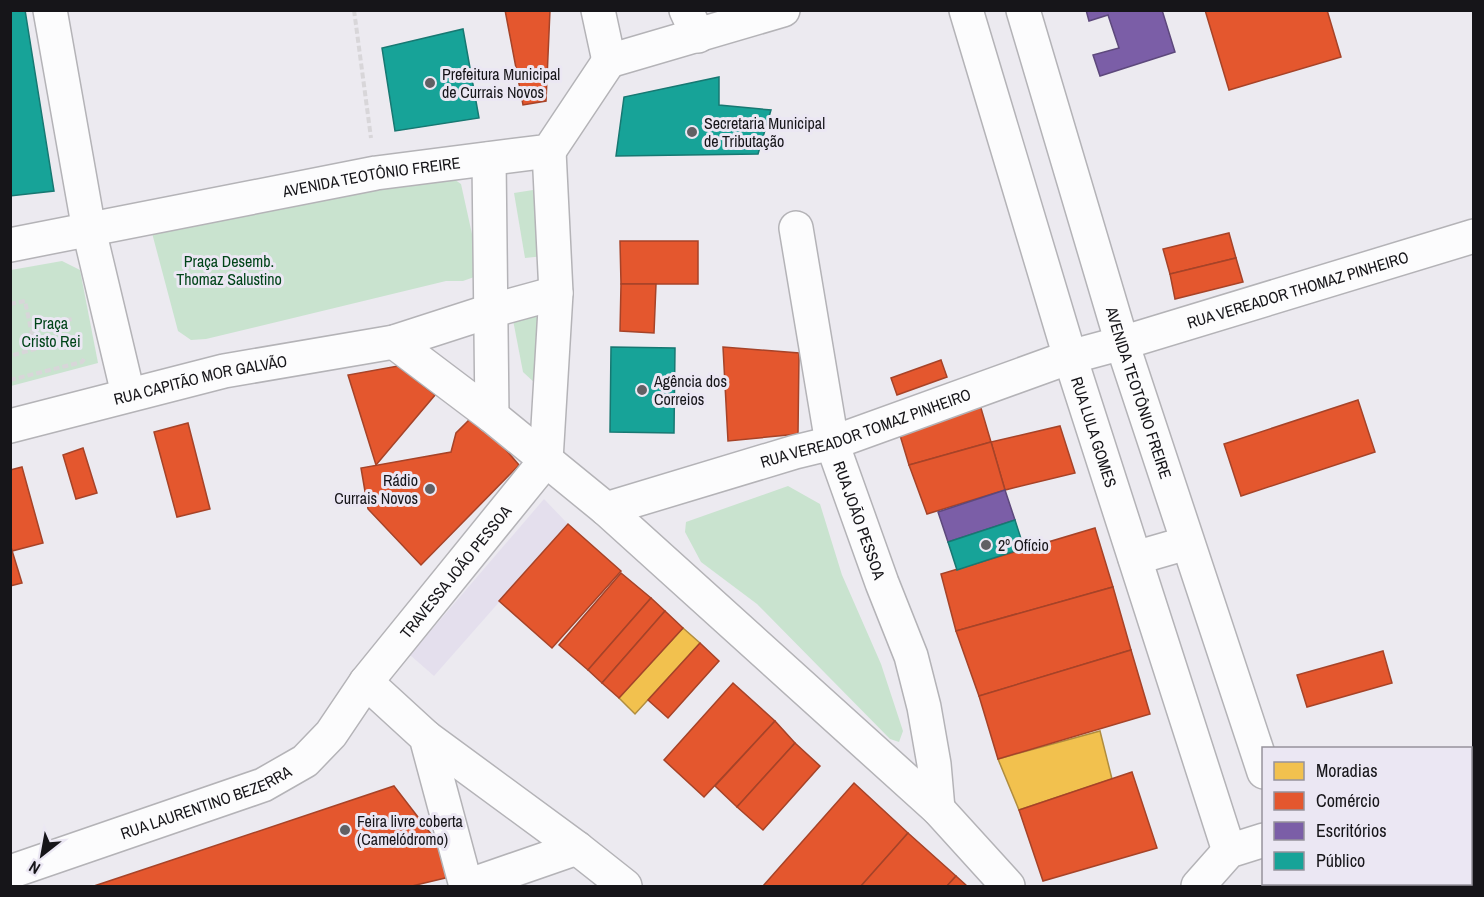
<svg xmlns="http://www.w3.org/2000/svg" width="1484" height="897" font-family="'Archivo Narrow',sans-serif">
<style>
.built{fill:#e4dfed}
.cemetery{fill:url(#cemetery-stones)}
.green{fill:#c9e3cf}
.homes{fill:#f2c14e;stroke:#b08d3e;stroke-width:1.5}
.shops{fill:#e4572e;stroke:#a64328;stroke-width:1.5}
.offices{fill:#7b5ea7;stroke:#5d487c;stroke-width:1.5}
.public{fill:#17a398;stroke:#177872;stroke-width:1.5}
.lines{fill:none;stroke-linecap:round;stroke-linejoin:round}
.minor-casing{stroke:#b4b3b7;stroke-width:36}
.tertiary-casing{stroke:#b4b3b7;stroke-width:36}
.path{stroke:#d8d6d9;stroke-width:4;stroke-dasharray:6 3;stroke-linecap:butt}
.minor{stroke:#fcfcfd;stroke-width:33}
.tertiary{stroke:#fcfcfd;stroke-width:33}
.poi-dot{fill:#616064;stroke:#ebe7f3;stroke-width:2}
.labels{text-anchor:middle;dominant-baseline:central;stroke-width:6;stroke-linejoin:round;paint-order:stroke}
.poi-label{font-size:16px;fill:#161519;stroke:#ebe7f3;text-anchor:start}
.street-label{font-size:16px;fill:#161519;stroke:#ebe7f3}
.park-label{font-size:16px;fill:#004419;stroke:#ebe7f3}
</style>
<defs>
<pattern id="cemetery-stones" width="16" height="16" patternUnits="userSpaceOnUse" patternTransform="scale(1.5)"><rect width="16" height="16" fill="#c9e3cf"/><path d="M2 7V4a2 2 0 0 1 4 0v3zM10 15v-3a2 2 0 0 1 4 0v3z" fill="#acc2b1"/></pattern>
</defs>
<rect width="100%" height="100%" fill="#eceaf0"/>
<path class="built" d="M 544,499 L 568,524 L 434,676 L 410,655 Z"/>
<path class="cemetery" d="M 1473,843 L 1473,886 L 1340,886 L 1349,884 L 1470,884 L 1471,844 Z"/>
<g class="green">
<path d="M 448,175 L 461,184 L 472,234 L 477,276 L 463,281 L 446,281 L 206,339 L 191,340 L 178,331 L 152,233 Z"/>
<path d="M 533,190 L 544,256 L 525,258 L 514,193 Z"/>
<path d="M 62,261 L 80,270 L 98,363 L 11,386 L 11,270 Z"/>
<path d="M 543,308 L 549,396 L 523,372 L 513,320 Z"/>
<path d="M 788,486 L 820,504 L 842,575 L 881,664 L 903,731 L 899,742 L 890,739 L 757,604 L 701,562 L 685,532 L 686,522 Z"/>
</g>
<g class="homes">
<path d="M 683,628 L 700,643 L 635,714 L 619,698 Z"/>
<path d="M 1100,731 L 1112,779 L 1019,810 L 998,759 Z"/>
</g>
<g class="shops">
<path d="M 505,10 L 550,10 L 546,101 L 523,105 Z"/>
<path d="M 1205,10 L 1327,10 L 1341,57 L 1229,90 Z"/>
<path d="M 1229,233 L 1236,258 L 1170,274 L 1163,249 Z"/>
<path d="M 620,241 L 698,241 L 698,284 L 621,284 Z"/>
<path d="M 1236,258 L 1243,282 L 1175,299 L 1170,274 Z"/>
<path d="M 621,284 L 656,284 L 654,333 L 620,331 Z"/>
<path d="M 723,347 L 799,353 L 798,434 L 728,441 Z"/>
<path d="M 941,360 L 947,377 L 897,395 L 891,378 Z"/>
<path d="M 398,366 L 435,395 L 376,465 L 348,375 Z"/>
<path d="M 978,398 L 991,442 L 909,465 L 896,422 Z"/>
<path d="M 1358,400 L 1375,452 L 1241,496 L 1224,444 Z"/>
<path d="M 475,414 L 519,465 L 421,565 L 368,509 L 361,468 L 451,452 L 456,433 Z"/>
<path d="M 188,423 L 210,509 L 177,517 L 154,432 Z"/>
<path d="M 1060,426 L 1075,473 L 1005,490 L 991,442 Z"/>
<path d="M 991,442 L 1005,490 L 927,514 L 909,465 Z"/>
<path d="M 83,448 L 97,493 L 76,499 L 63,455 Z"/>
<path d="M 22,467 L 43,543 L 12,551 L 10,544 L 10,470 Z"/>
<path d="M 568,524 L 621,571 L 552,648 L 499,601 Z"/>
<path d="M 1095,528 L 1113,587 L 956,631 L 941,574 Z"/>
<path d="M 10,544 L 22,583 L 10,586 Z"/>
<path d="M 621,573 L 651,598 L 588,670 L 559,645 Z"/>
<path d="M 1113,587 L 1131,650 L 979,696 L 956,631 Z"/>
<path d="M 651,598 L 665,611 L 602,683 L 588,670 Z"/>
<path d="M 665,611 L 683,628 L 619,698 L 602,683 Z"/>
<path d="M 700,643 L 719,661 L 668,718 L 648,700 Z"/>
<path d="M 1131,650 L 1150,714 L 998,759 L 979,696 Z"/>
<path d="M 1383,651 L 1392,683 L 1307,707 L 1297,675 Z"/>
<path d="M 733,683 L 775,721 L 704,797 L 664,760 Z"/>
<path d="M 775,721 L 795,743 L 737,807 L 715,786 Z"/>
<path d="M 795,743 L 820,766 L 763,830 L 737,807 Z"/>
<path d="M 1132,772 L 1157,848 L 1043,881 L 1019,810 Z"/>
<path d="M 854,783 L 908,833 L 861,886 L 763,886 Z"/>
<path d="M 394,786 L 462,874 L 412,886 L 94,886 Z"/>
<path d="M 908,833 L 956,876 L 947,886 L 861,886 Z"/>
<path d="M 956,876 L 967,886 L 947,886 Z"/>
</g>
<g class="offices">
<path d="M 1086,10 L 1162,10 L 1175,52 L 1100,76 L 1093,55 L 1119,48 L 1108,15 L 1089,21 Z"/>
<path d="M 1005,490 L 1015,520 L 948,542 L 938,512 Z"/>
</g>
<g class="public">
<path d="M 10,10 L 25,10 L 54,191 L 10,196 Z"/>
<path d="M 463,29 L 479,118 L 395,131 L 382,48 Z"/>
<path d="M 719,77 L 719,105 L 771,110 L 758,154 L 616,156 L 624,97 Z"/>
<path d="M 611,347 L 675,348 L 674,433 L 610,432 Z"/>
<path d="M 1015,520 L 1024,548 L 957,570 L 948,542 Z"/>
</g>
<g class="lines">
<defs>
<g id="minor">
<path d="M 50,10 L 89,230 L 128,394"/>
<path id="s1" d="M 966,10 L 1070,357 L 1229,851"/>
<path id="s2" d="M 1023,10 L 1122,343 L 1264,772"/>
<path id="s3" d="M 796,228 L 832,443 L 882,583 L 911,656 L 924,707 L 934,764 L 938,809"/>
<path id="s4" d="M 606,509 L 795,452 L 832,443 L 1070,357 L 1122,343 L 1474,236"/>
<path d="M 1135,558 L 1187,543"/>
<path d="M 366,682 L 426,737 L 466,886"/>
<path d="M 426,737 L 577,848 L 625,886"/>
<path d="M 1470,833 L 1474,832"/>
<path id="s5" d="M 10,872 L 263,785 L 305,761 L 331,734 L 366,682 L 546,460"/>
<path d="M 467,886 L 577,848"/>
<path d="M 1198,886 L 1229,851 L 1264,840"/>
</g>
<g id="tertiary">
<path d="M 598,10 L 609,61"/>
<path d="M 686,10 L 698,36"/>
<path d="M 609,61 L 783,10"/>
<path d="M 489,159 L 492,416"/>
<path id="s6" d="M 10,245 L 376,173 L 549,151 L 609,61"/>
<path d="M 394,342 L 492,416 L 606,509 L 938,809 L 1008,886"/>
<path id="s7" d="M 10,426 L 224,371 L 394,342 L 490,311 L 556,293"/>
<path d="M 546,460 L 556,293 L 549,151"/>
</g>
</defs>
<use href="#minor" class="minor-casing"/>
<use href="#tertiary" class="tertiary-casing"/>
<g class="path">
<path d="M 354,10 L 371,138"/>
<path d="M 10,304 L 25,301 L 35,349 L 10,356"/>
<path d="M 30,325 L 73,319"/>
<path d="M 10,380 L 82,362 L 84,359"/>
</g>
<use href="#minor" class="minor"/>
<use href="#tertiary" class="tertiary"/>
</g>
<g class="poi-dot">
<circle cx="430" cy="83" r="6"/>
<circle cx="692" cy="132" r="6"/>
<circle cx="642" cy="390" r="6"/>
<circle cx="430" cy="489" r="6"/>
<circle cx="986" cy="545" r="6"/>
<circle cx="345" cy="830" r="6"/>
</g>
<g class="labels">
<g class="poi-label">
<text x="442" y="74">Prefeitura Municipal<tspan x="442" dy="18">de Currais Novos</tspan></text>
<text x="704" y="123">Secretaria Municipal<tspan x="704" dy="18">de Tributação</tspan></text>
<text x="654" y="381">Agência dos<tspan x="654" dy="18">Correios</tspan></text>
<text x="418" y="480" text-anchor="end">Rádio<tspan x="418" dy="18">Currais Novos</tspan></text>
<text x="998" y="545">2º Ofício</text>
<text x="357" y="821">Feira livre coberta<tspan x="357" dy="18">(Camelódromo)</tspan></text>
</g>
<g class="street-label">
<text stroke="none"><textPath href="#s6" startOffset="368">AVENIDA TEOTÔNIO FREIRE</textPath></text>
<text stroke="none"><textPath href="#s4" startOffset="726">RUA VEREADOR THOMAZ PINHEIRO</textPath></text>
<text stroke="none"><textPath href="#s7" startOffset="196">RUA CAPITÃO MOR GALVÃO</textPath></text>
<text stroke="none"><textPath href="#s2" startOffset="400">AVENIDA TEOTÔNIO FREIRE</textPath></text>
<text stroke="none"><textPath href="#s4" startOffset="272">RUA VEREADOR TOMAZ PINHEIRO</textPath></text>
<text stroke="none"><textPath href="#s1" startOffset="441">RUA LULA GOMES</textPath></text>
<text stroke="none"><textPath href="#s3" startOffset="300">RUA JOÃO PESSOA</textPath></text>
<text stroke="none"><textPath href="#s5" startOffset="558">TRAVESSA JOÃO PESSOA</textPath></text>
<text stroke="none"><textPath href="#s5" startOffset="208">RUA LAURENTINO BEZERRA</textPath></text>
</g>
<g class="park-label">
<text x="229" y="261">Praça Desemb.<tspan x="229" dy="18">Thomaz Salustino</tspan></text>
<text x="51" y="323">Praça<tspan x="51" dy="18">Cristo Rei</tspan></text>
</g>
</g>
<rect width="1484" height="897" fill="none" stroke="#161519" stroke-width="24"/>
<rect x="1262" y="747" width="210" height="138" fill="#ebe7f3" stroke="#96939c" stroke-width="1.5"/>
<rect x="1274" y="762" width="30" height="18" fill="#f2c14e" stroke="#96939c" stroke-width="1.5"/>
<text x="1316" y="777" font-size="18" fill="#161519">Moradias</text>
<rect x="1274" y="792" width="30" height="18" fill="#e4572e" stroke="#96939c" stroke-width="1.5"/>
<text x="1316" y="807" font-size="18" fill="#161519">Comércio</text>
<rect x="1274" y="822" width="30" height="18" fill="#7b5ea7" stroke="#96939c" stroke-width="1.5"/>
<text x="1316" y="837" font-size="18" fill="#161519">Escritórios</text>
<rect x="1274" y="852" width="30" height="18" fill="#17a398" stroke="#96939c" stroke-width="1.5"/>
<text x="1316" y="867" font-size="18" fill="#161519">Público</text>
<g transform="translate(42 855) rotate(211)" stroke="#ebe7f3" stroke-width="4.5" paint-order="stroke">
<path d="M0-4.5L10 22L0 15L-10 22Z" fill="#161519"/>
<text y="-9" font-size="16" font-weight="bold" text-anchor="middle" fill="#161519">N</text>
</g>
</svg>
